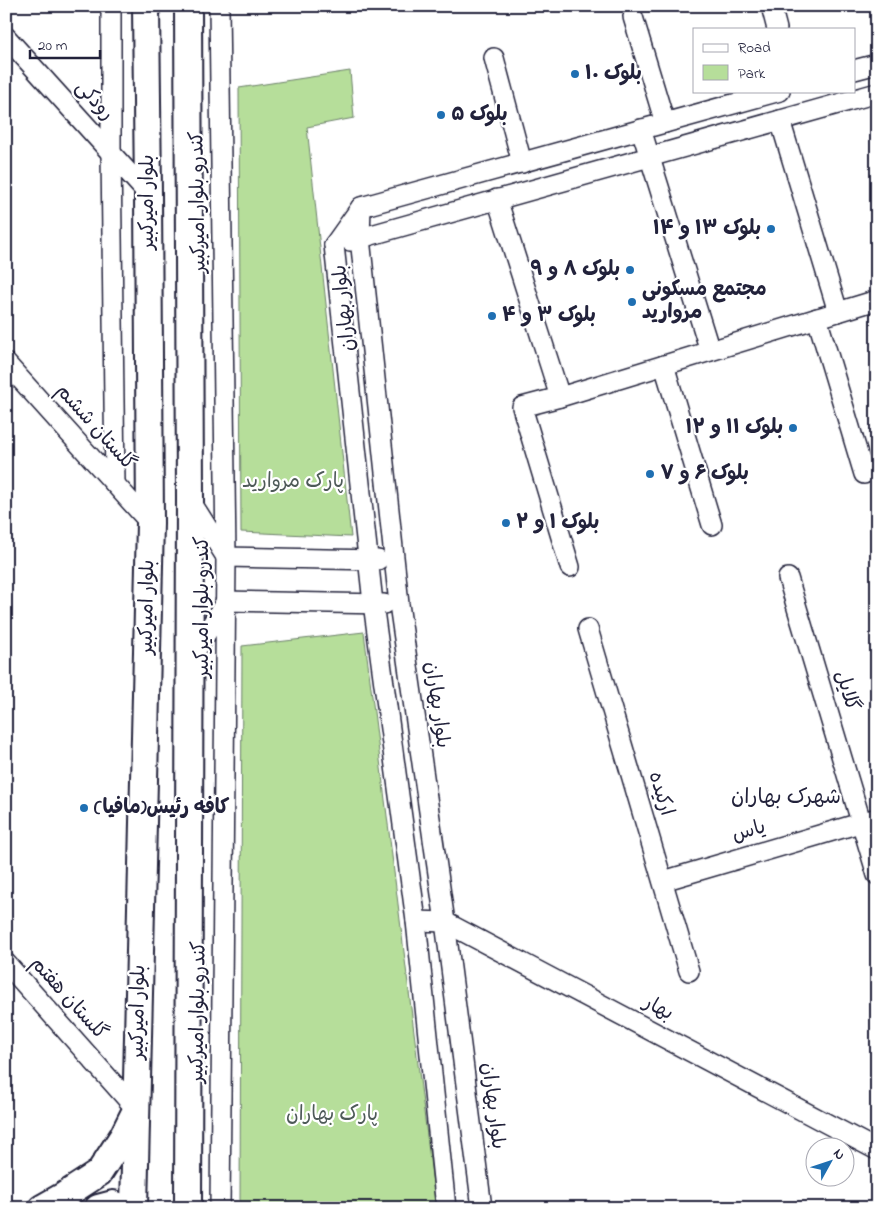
<svg xmlns="http://www.w3.org/2000/svg" width="883" height="1214" font-family="'Indie Flower','Playpen Sans Arabic',sans-serif">
<style>
.green{fill:#b6de9a;stroke:#6c806a}
.lines{fill:none;stroke-linecap:round;stroke-linejoin:round}
.street-casing{stroke:#22223b;stroke-width:22}
.secondary-casing{stroke:#22223b;stroke-width:30}
.street{stroke:#fff;stroke-width:19}
.secondary{stroke:#fff;stroke-width:26}
.poi-dot{fill:#1f6fb2;stroke:#fff;stroke-width:2}
.labels{text-anchor:middle;dominant-baseline:central;stroke-width:4.5;stroke-linejoin:round;paint-order:stroke}
.poi-label{font-size:20px;font-weight:bold;fill:#22223b;stroke:#fff;text-anchor:start}
.street-label{font-size:20px;fill:#22223b;stroke:#fff}
.park-label{font-size:20px;fill:#4e5a58;stroke:#fff}
.neighbourhood-label{font-size:21px;fill:#22223b;stroke:#fff}
</style>
<rect width="100%" height="100%" fill="#fff"/>
<filter id="ink" filterUnits="userSpaceOnUse"><feTurbulence type="fractalNoise" baseFrequency=".02" numOctaves="2"/><feDisplacementMap in="SourceGraphic" scale="10" xChannelSelector="R" yChannelSelector="G"/><feConvolveMatrix kernelMatrix="1 2 1 2 8 2 1 2 1" color-interpolation-filters="sRGB"/></filter>
<g filter="url(#ink)">
<g class="green">
<path d="M 350,71 L 354,118 L 307,127 L 351,537 L 241,532 L 239,88 Z"/>
<path d="M 364,632 L 436,1208 L 240,1208 L 242,646 Z"/>
</g>
<g class="lines">
<defs>
<g id="street">
<path d="M 111,6 L 111,153 L 115,484"/>
<path d="M 219,6 L 226,557 L 220,1208"/>
<path d="M 771,6 L 777,29"/>
<path d="M 633,17 L 665,123"/>
<path d="M 6,37 L 148,194"/>
<path d="M 494,58 L 522,163"/>
<path d="M 854,70 L 877,64"/>
<path d="M 780,120 L 838,312"/>
<path d="M 641,129 L 710,351"/>
<path d="M 497,199 L 560,397"/>
<path d="M 361,207 L 360,238 L 399,604 L 445,922 L 482,1208"/>
<path d="M 350,241 L 877,93"/>
<path d="M 334,245 L 373,603 L 416,921 L 446,1208"/>
<path d="M 334,245 L 361,207 L 780,91"/>
<path d="M 817,318 L 864,474"/>
<path d="M 6,363 L 150,523"/>
<path d="M 664,365 L 712,525"/>
<path d="M 190,500 L 226,557 L 378,560"/>
<path d="M 570,567 L 522,407 L 560,397 L 877,300"/>
<path d="M 788,578 L 877,875"/>
<path d="M 588,629 L 689,971"/>
<path d="M 190,660 L 226,601 L 384,604"/>
<path d="M 663,881 L 877,818"/>
<path d="M 416,921 L 445,922 L 877,1150"/>
<path d="M 6,963 L 136,1109"/>
</g>
<g id="secondary">
<path d="M 188,6 L 190,498 L 188,1208"/>
<path d="M 42,1208 L 65,1195 L 99,1173 L 123,1136 L 134,1114"/>
<path d="M 98,1208 L 113,1204 L 125,1208"/>
<path d="M 134,1208 L 150,523 L 148,194 L 146,6"/>
</g>
</defs>
<use href="#street" class="street-casing"/>
<use href="#secondary" class="secondary-casing"/>
<use href="#street" class="street"/>
<use href="#secondary" class="secondary"/>
</g>
</g>
<g class="poi-dot">
<circle cx="575" cy="74" r="5"/>
<circle cx="441" cy="115" r="5"/>
<circle cx="771" cy="229" r="5"/>
<circle cx="630" cy="270" r="5"/>
<circle cx="632" cy="302" r="5"/>
<circle cx="492" cy="316" r="5"/>
<circle cx="793" cy="428" r="5"/>
<circle cx="650" cy="474" r="5"/>
<circle cx="506" cy="523" r="5"/>
<circle cx="84" cy="808" r="5"/>
</g>
<g class="labels">
<g class="poi-label">
<text x="585" y="74">بلوک ۱۰</text>
<text x="451" y="115">بلوک ۵</text>
<text x="761" y="229" text-anchor="end">بلوک ۱۳ و ۱۴</text>
<text x="620" y="270" text-anchor="end">بلوک ۸ و ۹</text>
<text x="642" y="290">مجتمع مسکونی<tspan x="642" dy="23">مروارید</tspan></text>
<text x="502" y="316">بلوک ۳ و ۴</text>
<text x="783" y="428" text-anchor="end">بلوک ۱۱ و ۱۲</text>
<text x="660" y="474">بلوک ۶ و ۷</text>
<text x="516" y="523">بلوک ۱ و ۲</text>
<text x="94" y="808">کافه رئیس(مافیا)</text>
</g>
<g class="street-label">
<text transform="translate(94 101) rotate(48)">رودکی</text>
<text transform="translate(148 202) rotate(-90)">بلوار امیرکبیر</text>
<text transform="translate(199 202) rotate(-91)">کندرو بلوار امیرکبیر</text>
<text transform="translate(345 308) rotate(-96)">بلوار بهاران</text>
<text transform="translate(95 428) rotate(48)">گلستان ششم</text>
<text transform="translate(148 607) rotate(-89)">بلوار امیرکبیر</text>
<text transform="translate(203 607) rotate(-90)">کندرو بلوار امیرکبیر</text>
<text transform="translate(846 691) rotate(73)">گلایل</text>
<text transform="translate(436 705) rotate(82)">بلوار بهاران</text>
<text transform="translate(660 794) rotate(73)">ارکیده</text>
<text transform="translate(749 832) rotate(-16)">یاس</text>
<text transform="translate(68 999) rotate(48)">گلستان هفتم</text>
<text transform="translate(658 1009) rotate(28)">بهار</text>
<text transform="translate(139 1012) rotate(-89)">بلوار امیرکبیر</text>
<text transform="translate(199 1012) rotate(-89)">کندرو بلوار امیرکبیر</text>
<text transform="translate(492 1106) rotate(83)">بلوار بهاران</text>
</g>
<g class="park-label">
<text x="293" y="482">پارک مروارید</text>
<text x="332" y="1115">پارک بهاران</text>
</g>
<g class="neighbourhood-label">
<text x="786" y="798">شهرک بهاران</text>
</g>
</g>
<rect width="883" height="1214" fill="none" stroke="#fff" stroke-width="25"/>
<rect x="12" y="12" width="858" height="1189" fill="none" stroke="#22223b" stroke-width="2" filter="url(#ink)"/>
<rect x="693" y="28" width="162" height="65" fill="#ffffff" stroke="#a7a7b1"/>
<rect x="703" y="44" width="25" height="8" fill="#ffffff" stroke="#a7a7b1"/>
<text x="738" y="52" font-size="15" fill="#22223b">Road</text>
<rect x="703" y="65" width="25" height="15" fill="#b6de9a" stroke="#a7a7b1"/>
<text x="738" y="78" font-size="15" fill="#22223b">Park</text>
<g transform="translate(830 1162) rotate(50)"><circle r="24" fill="#ffffff" stroke="#a7a7b1"/>
<path d="M0-4L9 19L0 12L-9 19Z" fill="#1f6fb2"/>
<text y="-8" font-size="14" font-weight="bold" text-anchor="middle" fill="#22223b">N</text>
</g>
<path d="M30 50v8h70v-8" fill="none" stroke="#22223b" stroke-width="2.5"/>
<text x="38" y="50" font-size="15" fill="#22223b" stroke="#ffffff" stroke-width="4" paint-order="stroke">20 m</text>
</svg>
